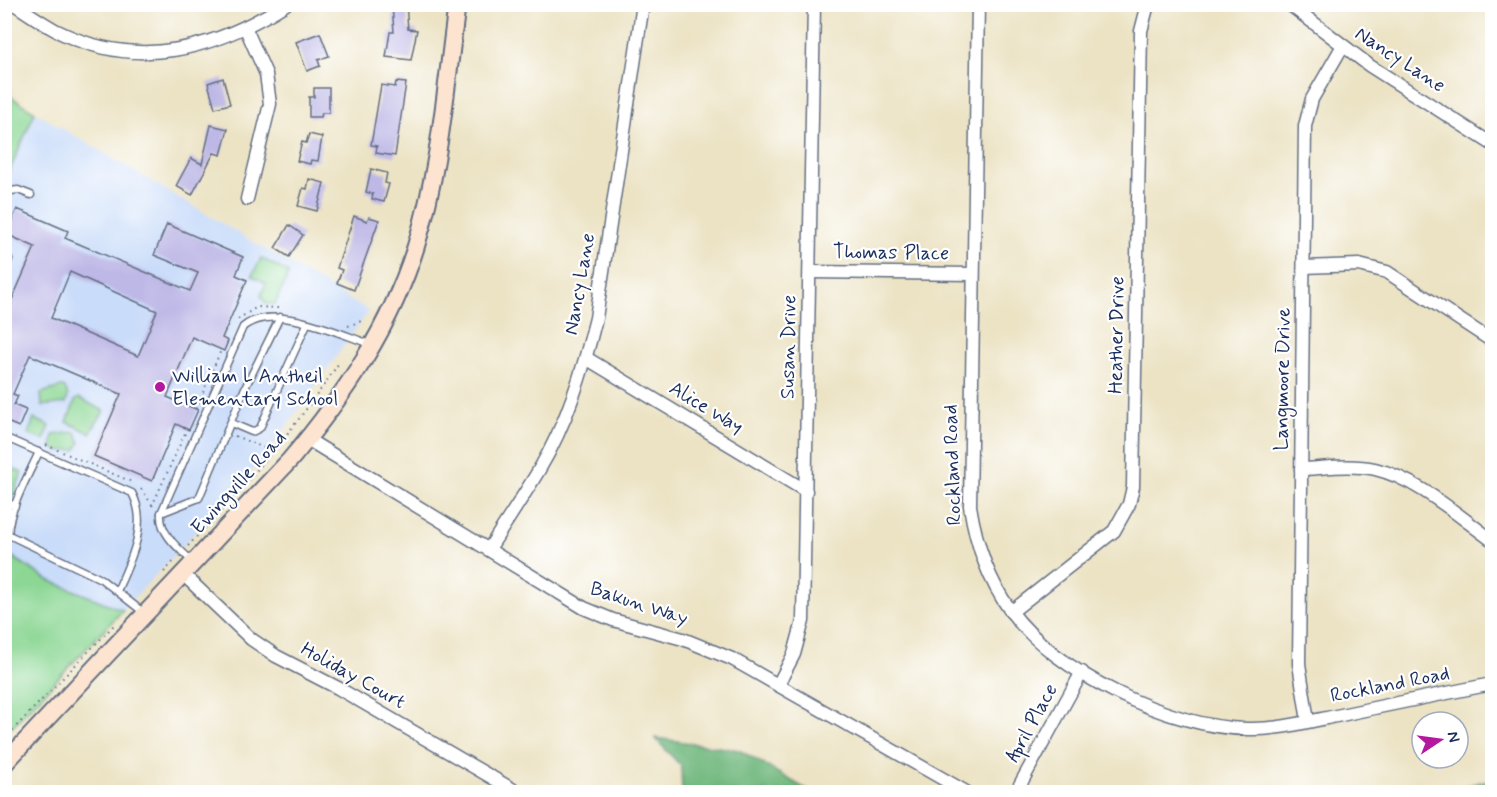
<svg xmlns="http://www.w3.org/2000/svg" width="1497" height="797" font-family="Mynerve,sans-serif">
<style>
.built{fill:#c9dcf9}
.green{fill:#8cd794;stroke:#548379;stroke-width:1.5}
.forest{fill:#71b87e;stroke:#46746e;stroke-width:1.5}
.building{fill:#beb8e6;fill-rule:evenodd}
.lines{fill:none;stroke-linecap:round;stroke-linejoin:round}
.lane-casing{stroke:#646e82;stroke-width:9}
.street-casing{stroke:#646e82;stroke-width:15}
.secondary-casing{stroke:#646e82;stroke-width:20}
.path{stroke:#646e82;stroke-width:2;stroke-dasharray:1.5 4.5;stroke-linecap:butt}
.lane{stroke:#fff;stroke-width:6}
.street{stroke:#fff;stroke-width:12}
.secondary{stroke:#fde4d1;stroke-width:16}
.poi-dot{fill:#b5179e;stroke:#fff;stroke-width:2}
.labels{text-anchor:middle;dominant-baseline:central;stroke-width:4.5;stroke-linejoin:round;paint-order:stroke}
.street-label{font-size:20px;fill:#1b2f5e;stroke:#fff}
.poi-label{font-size:20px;fill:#1b2f5e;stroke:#fff;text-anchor:start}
</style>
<rect width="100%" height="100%" fill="#fff"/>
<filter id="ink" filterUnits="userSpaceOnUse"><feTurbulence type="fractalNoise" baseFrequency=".0167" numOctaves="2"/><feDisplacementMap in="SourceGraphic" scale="12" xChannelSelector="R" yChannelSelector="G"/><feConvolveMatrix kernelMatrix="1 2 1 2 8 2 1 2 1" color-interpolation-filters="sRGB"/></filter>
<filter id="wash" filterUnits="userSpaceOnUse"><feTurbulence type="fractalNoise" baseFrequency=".008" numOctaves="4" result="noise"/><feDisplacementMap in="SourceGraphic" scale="24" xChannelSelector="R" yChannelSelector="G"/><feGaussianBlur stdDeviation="1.35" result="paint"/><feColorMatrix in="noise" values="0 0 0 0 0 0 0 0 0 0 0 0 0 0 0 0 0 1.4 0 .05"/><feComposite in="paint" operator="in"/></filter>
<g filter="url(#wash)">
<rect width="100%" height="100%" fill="#ece3c4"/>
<path class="built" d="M 35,112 L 369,311 L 260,463 L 123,610 L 48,580 L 5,552 L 5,516 L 22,474 L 5,465 L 5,181 Z"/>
<g class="green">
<path d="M 5,93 L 35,112 L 5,181 L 4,181 Z"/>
<path d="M 261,258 L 289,273 L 275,304 L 266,304 L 261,296 L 266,283 L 252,276 Z"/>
<path d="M 62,387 L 65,388 L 68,396 L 66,403 L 42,406 L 41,393 Z"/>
<path d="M 79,398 L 104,411 L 90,433 L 67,422 L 75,401 Z"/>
<path d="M 34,419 L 50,426 L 44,440 L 28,434 Z"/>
<path d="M 76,432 L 80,443 L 76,450 L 58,451 L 52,447 L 53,435 Z"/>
<path d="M 5,465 L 22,473 L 5,515 Z"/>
<path d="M 5,552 L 48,580 L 123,610 L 5,734 Z"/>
</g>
<g class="forest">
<path d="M 655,738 L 739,750 L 811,792 L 682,792 L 681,766 Z"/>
<path d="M 1492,779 L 1492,792 L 1443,792 Z"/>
</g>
<g id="blocks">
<g class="building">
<path d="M 392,4 L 406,4 L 408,29 L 417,30 L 411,60 L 386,57 L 390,32 L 394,32 Z"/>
<path d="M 320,33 L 329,56 L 318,60 L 320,66 L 307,71 L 296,42 Z"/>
<path d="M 223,78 L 230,104 L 215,108 L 208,83 Z"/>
<path d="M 396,82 L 406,83 L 395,156 L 376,153 L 377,146 L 371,145 L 381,85 L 395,87 Z"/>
<path d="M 314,88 L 329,88 L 329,113 L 322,113 L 321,117 L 309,117 L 309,97 L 314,97 Z"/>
<path d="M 211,125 L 228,129 L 221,155 L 214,153 L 192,195 L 176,186 L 191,158 L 202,164 Z"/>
<path d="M 309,134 L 322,137 L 318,161 L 311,160 L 310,164 L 297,161 L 302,142 L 306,143 Z"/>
<path d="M 371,169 L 387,173 L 385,183 L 389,184 L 384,202 L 372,199 L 373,194 L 366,192 Z"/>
<path d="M 309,179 L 324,183 L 317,211 L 298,206 L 303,188 L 307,189 Z"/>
<path d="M 17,209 L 68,231 L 65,238 L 190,291 L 198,273 L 154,255 L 167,224 L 243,257 L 236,275 L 247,280 L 222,338 L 228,341 L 224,351 L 192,337 L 167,397 L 198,410 L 189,430 L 176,424 L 152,481 L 94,456 L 121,394 L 30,355 L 13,394 L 18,396 L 14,405 L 26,410 L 19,427 L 7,422 L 4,427 L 4,318 L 35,247 L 6,234 ZM 70,272 L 157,311 L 138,356 L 51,318 Z"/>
<path d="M 354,216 L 367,221 L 369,217 L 379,220 L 354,290 L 337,283 L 342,270 L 337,268 Z"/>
<path d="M 289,225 L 303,235 L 289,257 L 275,248 Z"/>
</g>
</g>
</g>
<g filter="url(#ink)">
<use href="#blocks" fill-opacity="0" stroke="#646e82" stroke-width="1.5"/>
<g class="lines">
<defs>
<g id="lane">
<path d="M 4,192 L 18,190 L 31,195"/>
<path d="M 4,249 L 9,259 L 4,273"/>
<path d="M 231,423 L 252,432 L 260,428 L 307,324"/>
<path d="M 4,437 L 132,493 C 149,524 131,560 117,591"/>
<path d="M 39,452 C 31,470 5,517 9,535 L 101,579 L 143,612"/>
<path d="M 4,501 L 15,506"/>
<path d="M 161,513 L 199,498 L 245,388 L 280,317"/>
<path d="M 192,561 C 178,548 159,533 161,513 L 243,327 C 273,302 337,333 370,344"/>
</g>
<g id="street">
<path d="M 14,4 C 28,13 42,23 57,31 C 138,71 213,50 286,4"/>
<path d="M 978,4 L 970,506 C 976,544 987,578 1010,610 C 1055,673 1171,728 1247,729 C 1279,730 1311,721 1341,715 C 1392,704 1442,694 1492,684"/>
<path d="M 1289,4 L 1370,66 L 1492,144"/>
<path d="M 246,29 L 266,74 L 270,104 L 247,199"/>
<path d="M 1304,267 L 1359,265 L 1387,272 L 1492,341"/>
<path d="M 810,272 L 972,274"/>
<path d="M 586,358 L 806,491"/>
<path d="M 307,439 L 584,608 L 613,620 L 683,639 L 732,659 L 966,792"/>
<path d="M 1301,469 C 1325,468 1351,464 1375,469 C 1418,479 1457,515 1492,540"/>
<path d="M 489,549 C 506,522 523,497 539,470 C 567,423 583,371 596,318 L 643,4"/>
<path d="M 184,575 L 251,639 L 276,656 L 338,688 L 517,792"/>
<path d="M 1011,612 L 1114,531 L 1129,504 L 1133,487 L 1141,31 L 1148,4"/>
<path d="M 778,685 L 794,654 L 803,621 L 814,4"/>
<path d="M 1308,721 L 1299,664 L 1305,126 L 1312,99 L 1342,47"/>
<path d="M 1016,792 L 1082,672"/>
</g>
<path id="secondary" d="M 4,764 L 290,460 C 344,396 391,327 416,246 C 440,168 446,85 457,4"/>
</defs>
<use href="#lane" class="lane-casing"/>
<use href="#street" class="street-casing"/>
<use href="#secondary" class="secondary-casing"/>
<g class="path">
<path d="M 238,319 L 257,307 L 279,308"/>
<path d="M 348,326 L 364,320"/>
<path d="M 196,409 L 221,350"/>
<path d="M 235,436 L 274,452"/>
<path d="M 46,445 L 132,482"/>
<path d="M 141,489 L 153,506"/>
<path d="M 152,506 L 187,429"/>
<path d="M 188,546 C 243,487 296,429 340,361"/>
<path d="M 164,572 L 176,559"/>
<path d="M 4,739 L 115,624"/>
</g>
<use href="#lane" class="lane"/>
<use href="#street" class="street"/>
<use href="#secondary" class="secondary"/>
</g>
</g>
<circle class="poi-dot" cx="160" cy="387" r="6"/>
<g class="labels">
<g class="street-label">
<text transform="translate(1400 60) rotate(33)">Nancy Lane</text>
<text transform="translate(891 253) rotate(1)">Thomas Place</text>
<text transform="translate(580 284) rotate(-80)">Nancy Lane</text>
<text transform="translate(1117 335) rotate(-89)">Heather Drive</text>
<text transform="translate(789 347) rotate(-89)">Susan Drive</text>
<text transform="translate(1283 379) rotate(-89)">Langmoore Drive</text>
<text transform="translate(706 408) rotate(31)">Alice Way</text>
<text transform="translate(953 465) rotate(-92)">Rockland Road</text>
<text transform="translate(239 483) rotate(-48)">Ewingville Road</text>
<text transform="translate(639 604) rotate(18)">Bakun Way</text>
<text transform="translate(353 676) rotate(29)">Holiday Court</text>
<text transform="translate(1390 685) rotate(-11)">Rockland Road</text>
<text transform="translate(1032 723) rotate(-61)">April Place</text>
</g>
<g class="poi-label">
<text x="172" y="376">William L Antheil<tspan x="172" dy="23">Elementary School</tspan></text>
</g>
</g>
<rect width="1497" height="797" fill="none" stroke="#fff" stroke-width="24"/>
<g transform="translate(1440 740) rotate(77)"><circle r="28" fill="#ffffff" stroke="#a4acbf" stroke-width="1.5"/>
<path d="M0-4.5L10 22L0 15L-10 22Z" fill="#b5179e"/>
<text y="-9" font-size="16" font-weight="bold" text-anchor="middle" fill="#1b2f5e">N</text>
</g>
</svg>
